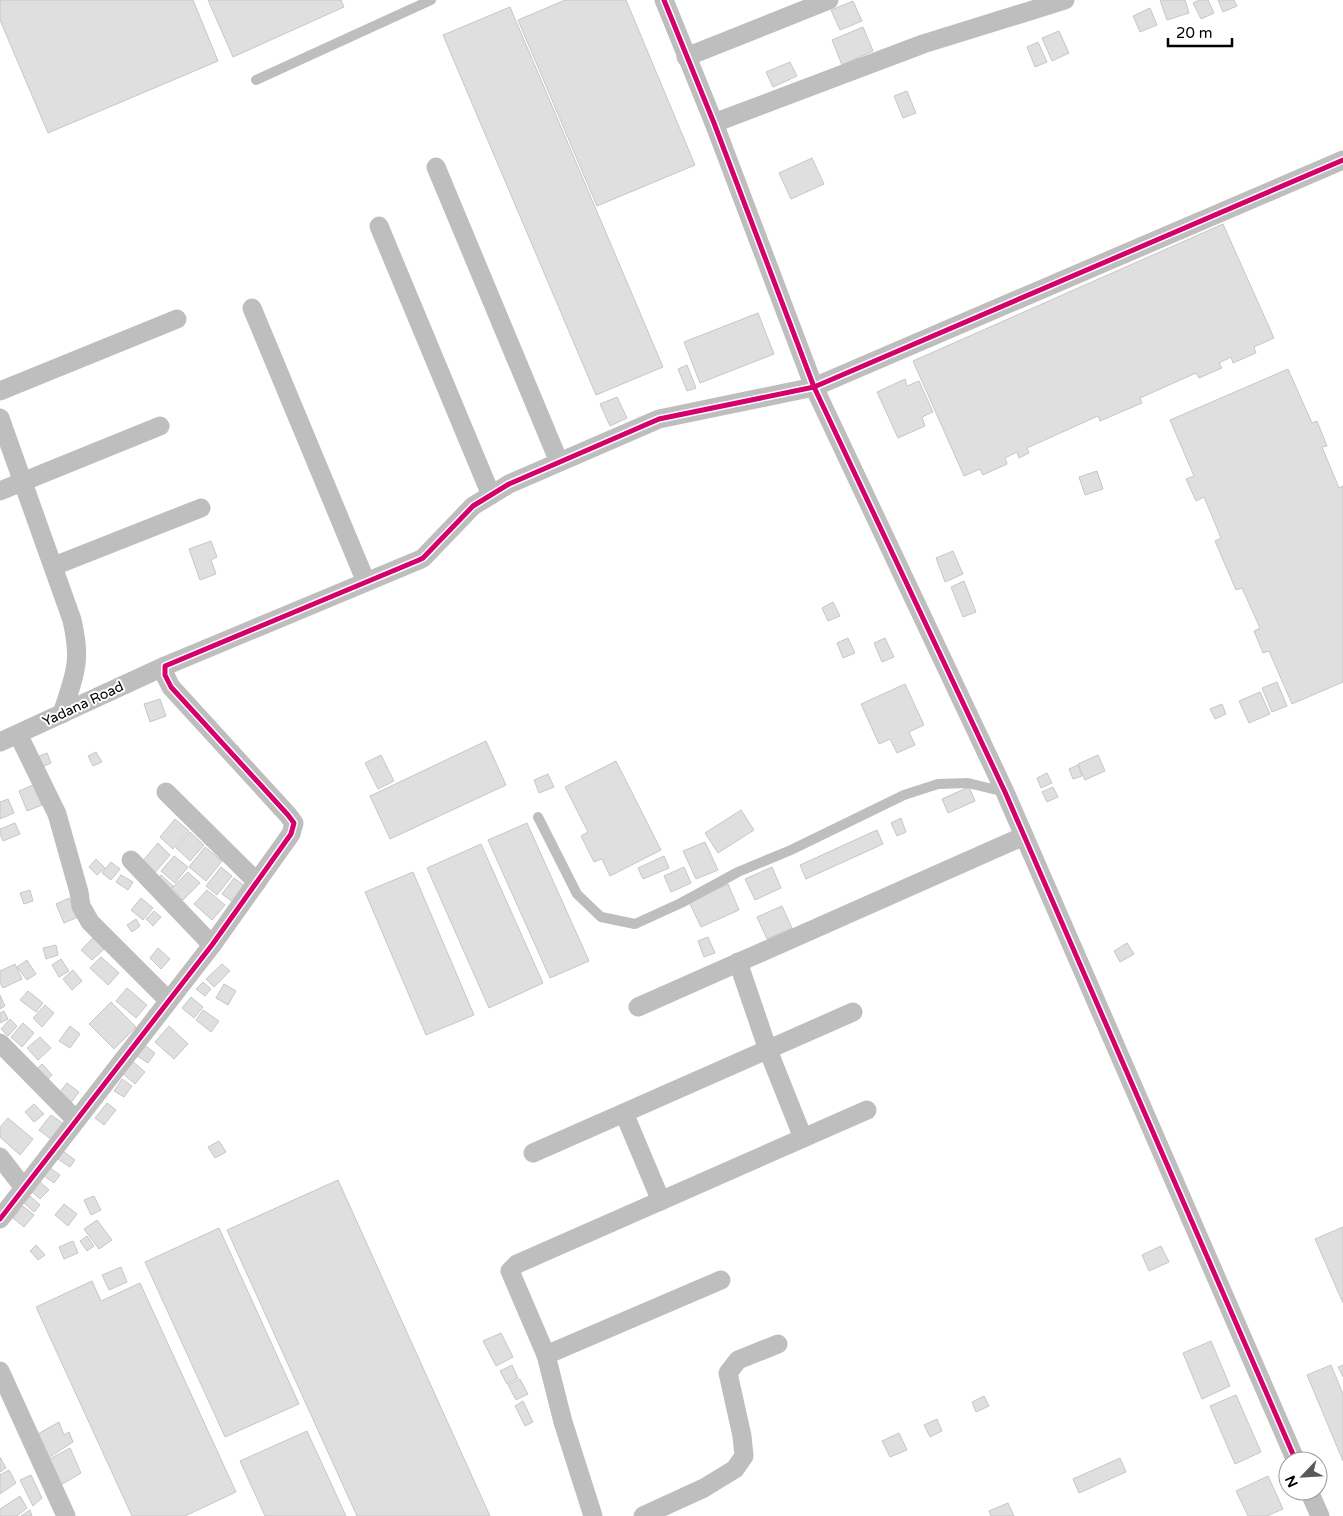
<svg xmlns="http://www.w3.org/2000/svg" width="1343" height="1516" font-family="'Varela Round',sans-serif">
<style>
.building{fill:#dfdfdf;stroke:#c7c7c7}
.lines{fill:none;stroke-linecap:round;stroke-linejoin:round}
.lane{stroke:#bebebe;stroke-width:10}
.street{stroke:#bebebe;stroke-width:19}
.cycleway-casing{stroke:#fff;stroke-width:8}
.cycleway{stroke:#d6006c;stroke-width:5}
.labels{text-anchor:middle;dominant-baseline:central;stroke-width:4;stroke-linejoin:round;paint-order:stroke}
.street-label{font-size:14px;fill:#000;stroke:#fff}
</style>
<rect width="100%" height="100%" fill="#fff"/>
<g class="building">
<path d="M 0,0 L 193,0 L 218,61 L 48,133 L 0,20 Z"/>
<path d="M 208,0 L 341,0 L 344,7 L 233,57 Z"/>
<path d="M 565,0 L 626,0 L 695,165 L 597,206 L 518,20 Z"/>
<path d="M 1160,0 L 1185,0 L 1189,13 L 1167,20 Z"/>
<path d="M 1199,0 L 1208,0 L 1214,13 L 1201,19 L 1193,3 Z"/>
<path d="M 1218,0 L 1234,0 L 1237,6 L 1223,12 Z"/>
<path d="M 853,1 L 862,21 L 840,30 L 831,10 Z"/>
<path d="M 510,7 L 663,367 L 596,395 L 443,35 Z"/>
<path d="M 1150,8 L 1157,25 L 1140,32 L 1133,16 Z"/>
<path d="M 863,27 L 873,51 L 842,65 L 832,40 Z"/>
<path d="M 1059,31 L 1069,53 L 1052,61 L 1042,38 Z"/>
<path d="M 1038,42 L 1047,62 L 1035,67 L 1027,47 Z"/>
<path d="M 790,62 L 797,76 L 773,87 L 766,72 Z"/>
<path d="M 907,91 L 916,113 L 903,118 L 894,96 Z"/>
<path d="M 812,158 L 824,184 L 791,199 L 779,173 Z"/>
<path d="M 1223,224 L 1274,338 L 1254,347 L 1256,353 L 1233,363 L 1231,357 L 1219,363 L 1222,368 L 1199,378 L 1196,373 L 1140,398 L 1142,403 L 1100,421 L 1098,416 L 1027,448 L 1029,453 L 1019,458 L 1017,452 L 1005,458 L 1007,464 L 983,475 L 980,469 L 964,476 L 913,361 Z"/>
<path d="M 758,313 L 774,354 L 700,383 L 684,342 Z"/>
<path d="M 687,365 L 696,388 L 687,391 L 678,369 Z"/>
<path d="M 1288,369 L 1312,423 L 1317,421 L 1327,446 L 1322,447 L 1339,488 L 1343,486 L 1343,682 L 1292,704 L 1269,651 L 1263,653 L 1254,631 L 1260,628 L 1242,588 L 1236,590 L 1215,541 L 1221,538 L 1204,497 L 1196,501 L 1186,479 L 1194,476 L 1170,420 Z"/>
<path d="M 905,379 L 907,386 L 919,381 L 933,412 L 922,417 L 925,426 L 898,438 L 877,392 Z"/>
<path d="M 617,397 L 627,418 L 610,426 L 600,404 Z"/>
<path d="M 1097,471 L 1103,489 L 1085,495 L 1079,477 Z"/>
<path d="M 211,541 L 217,557 L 211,560 L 216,574 L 200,580 L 189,549 Z"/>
<path d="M 953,551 L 963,574 L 945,582 L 936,558 Z"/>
<path d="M 964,581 L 976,612 L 963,617 L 951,587 Z"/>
<path d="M 833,602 L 840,616 L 828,621 L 822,608 Z"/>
<path d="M 848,638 L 855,653 L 843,658 L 837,643 Z"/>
<path d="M 885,638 L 894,657 L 882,662 L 874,643 Z"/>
<path d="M 1277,682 L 1287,706 L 1272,712 L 1262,688 Z"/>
<path d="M 905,684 L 924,725 L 909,732 L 915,745 L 897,753 L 890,739 L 879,744 L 861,704 Z"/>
<path d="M 1260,692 L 1270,714 L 1249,723 L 1239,701 Z"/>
<path d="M 160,699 L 166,716 L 150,722 L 144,704 Z"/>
<path d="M 1222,704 L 1226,714 L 1215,719 L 1210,709 Z"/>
<path d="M 486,741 L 506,785 L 390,839 L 370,796 Z"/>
<path d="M 96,752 L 102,762 L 93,766 L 88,756 Z"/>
<path d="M 47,753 L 51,763 L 42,767 L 37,757 Z"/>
<path d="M 381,755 L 394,781 L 378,789 L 365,763 Z"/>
<path d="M 1098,755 L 1105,771 L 1085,780 L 1078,764 Z"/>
<path d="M 616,761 L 661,850 L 610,876 L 602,859 L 594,862 L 581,836 L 588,832 L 565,787 Z"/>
<path d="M 1078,765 L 1082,776 L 1073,779 L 1069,769 Z"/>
<path d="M 1047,773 L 1052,783 L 1041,788 L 1037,778 Z"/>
<path d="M 548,774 L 554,787 L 539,793 L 534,780 Z"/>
<path d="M 33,785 L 42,805 L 27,811 L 19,791 Z"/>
<path d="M 969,787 L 975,801 L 948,813 L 942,799 Z"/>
<path d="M 1053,787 L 1058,797 L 1047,802 L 1042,792 Z"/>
<path d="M 8,799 L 14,813 L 0,819 L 0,802 Z"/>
<path d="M 741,810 L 754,830 L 718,853 L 705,833 Z"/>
<path d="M 901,818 L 906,832 L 897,836 L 891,823 Z"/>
<path d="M 175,819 L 189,831 L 173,849 L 160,837 Z"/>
<path d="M 15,823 L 20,834 L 3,841 L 0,834 L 0,829 Z"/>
<path d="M 527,823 L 589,961 L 550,978 L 488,840 Z"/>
<path d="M 877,830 L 883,844 L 806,879 L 800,865 Z"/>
<path d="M 190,832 L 204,845 L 190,861 L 176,848 Z"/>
<path d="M 705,842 L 718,870 L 696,879 L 683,851 Z"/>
<path d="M 158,843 L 170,855 L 153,875 L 140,864 Z"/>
<path d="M 481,844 L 543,983 L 489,1008 L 427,868 Z"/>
<path d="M 205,847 L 222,861 L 206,881 L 189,867 Z"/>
<path d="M 174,856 L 188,867 L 175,883 L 161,871 Z"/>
<path d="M 664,856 L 669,868 L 643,879 L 638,868 Z"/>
<path d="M 96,859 L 105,868 L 97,875 L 89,867 Z"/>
<path d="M 111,862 L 120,869 L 111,880 L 102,873 Z"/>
<path d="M 221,867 L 232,876 L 217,895 L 206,886 Z"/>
<path d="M 684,867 L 691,883 L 671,892 L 664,876 Z"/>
<path d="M 772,867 L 781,888 L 755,900 L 745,879 Z"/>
<path d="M 188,872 L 200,883 L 183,900 L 172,888 Z"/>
<path d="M 413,872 L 474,1015 L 426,1035 L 365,892 Z"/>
<path d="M 121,875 L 133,882 L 128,890 L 116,882 Z"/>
<path d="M 161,875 L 173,886 L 167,893 L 155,882 Z"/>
<path d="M 234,878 L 245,886 L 233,902 L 222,894 Z"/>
<path d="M 728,884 L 739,910 L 701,927 L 689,902 Z"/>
<path d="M 30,890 L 33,901 L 24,904 L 20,893 Z"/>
<path d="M 207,890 L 225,905 L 212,920 L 194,904 Z"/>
<path d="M 69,898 L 78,917 L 64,923 L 56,904 Z"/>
<path d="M 141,898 L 153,908 L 143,920 L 131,910 Z"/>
<path d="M 782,906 L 792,928 L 767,939 L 757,917 Z"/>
<path d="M 154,911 L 161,917 L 153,926 L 146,919 Z"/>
<path d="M 136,919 L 140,926 L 132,932 L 127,925 Z"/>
<path d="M 708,937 L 715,953 L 704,957 L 698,941 Z"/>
<path d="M 93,938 L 104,949 L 92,960 L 81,950 Z"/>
<path d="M 1127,943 L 1134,954 L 1120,962 L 1114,951 Z"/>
<path d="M 56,945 L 58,955 L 46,959 L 43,948 Z"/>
<path d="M 158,948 L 170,959 L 161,969 L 150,958 Z"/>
<path d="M 101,957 L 119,973 L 108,985 L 90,968 Z"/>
<path d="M 61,959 L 69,971 L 59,977 L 52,965 Z"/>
<path d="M 27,960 L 36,974 L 27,980 L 17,967 Z"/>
<path d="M 15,964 L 22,979 L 3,988 L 0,983 L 0,971 Z"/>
<path d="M 222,964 L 230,971 L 214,987 L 206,979 Z"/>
<path d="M 73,970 L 82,981 L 72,990 L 63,979 Z"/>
<path d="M 203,982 L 211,989 L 205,996 L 196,989 Z"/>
<path d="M 224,984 L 236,991 L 228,1005 L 216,998 Z"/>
<path d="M 127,988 L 147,1005 L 136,1018 L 116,1001 Z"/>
<path d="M 28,991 L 43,1003 L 36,1012 L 20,1000 Z"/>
<path d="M 0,995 L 5,1006 L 0,1009 Z"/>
<path d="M 191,997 L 203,1007 L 194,1018 L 182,1008 Z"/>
<path d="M 111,1002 L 136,1027 L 114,1049 L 89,1024 Z"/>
<path d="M 45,1005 L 54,1013 L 42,1027 L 33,1018 Z"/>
<path d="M 203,1010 L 219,1021 L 211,1032 L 196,1020 Z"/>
<path d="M 4,1011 L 8,1019 L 0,1023 L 0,1013 Z"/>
<path d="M 10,1019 L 17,1026 L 8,1036 L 1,1029 Z"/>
<path d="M 23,1023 L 34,1033 L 22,1047 L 11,1037 Z"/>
<path d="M 70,1026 L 80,1034 L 70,1048 L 59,1041 Z"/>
<path d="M 169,1026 L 188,1044 L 174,1059 L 155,1042 Z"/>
<path d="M 40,1037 L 51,1048 L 38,1060 L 27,1048 Z"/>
<path d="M 143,1044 L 155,1053 L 148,1063 L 136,1055 Z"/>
<path d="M 131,1060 L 145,1072 L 135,1084 L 121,1072 Z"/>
<path d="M 42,1064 L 52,1075 L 45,1082 L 35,1071 Z"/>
<path d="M 122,1079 L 132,1086 L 124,1097 L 114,1091 Z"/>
<path d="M 67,1083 L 79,1092 L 69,1105 L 57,1096 Z"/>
<path d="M 107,1103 L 116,1110 L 104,1125 L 95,1118 Z"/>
<path d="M 34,1104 L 44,1114 L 34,1122 L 25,1112 Z"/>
<path d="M 51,1115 L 64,1124 L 52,1140 L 39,1130 Z"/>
<path d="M 8,1118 L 33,1139 L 20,1155 L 0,1137 L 0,1127 Z"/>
<path d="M 219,1141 L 226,1152 L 215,1158 L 208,1147 Z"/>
<path d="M 63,1151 L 75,1160 L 70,1167 L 58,1159 Z"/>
<path d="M 50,1168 L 60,1175 L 54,1183 L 44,1176 Z"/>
<path d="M 338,1180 L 490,1516 L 357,1516 L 227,1230 Z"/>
<path d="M 39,1181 L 49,1190 L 40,1199 L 30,1190 Z"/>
<path d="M 30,1196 L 40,1205 L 34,1212 L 24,1203 Z"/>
<path d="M 94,1196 L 101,1210 L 91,1215 L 84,1200 Z"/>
<path d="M 64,1204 L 77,1214 L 68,1226 L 55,1215 Z"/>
<path d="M 23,1206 L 34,1215 L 24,1227 L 13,1218 Z"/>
<path d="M 97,1220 L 112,1240 L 99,1249 L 84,1229 Z"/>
<path d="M 1343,1227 L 1343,1303 L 1315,1239 Z"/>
<path d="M 219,1228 L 299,1404 L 225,1437 L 145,1262 Z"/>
<path d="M 87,1236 L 94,1246 L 87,1251 L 80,1241 Z"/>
<path d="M 73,1241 L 78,1253 L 64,1259 L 59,1247 Z"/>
<path d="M 36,1245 L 45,1255 L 38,1260 L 30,1251 Z"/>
<path d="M 1161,1246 L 1169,1262 L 1149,1271 L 1142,1255 Z"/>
<path d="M 121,1267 L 127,1282 L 109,1290 L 102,1275 Z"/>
<path d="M 92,1281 L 101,1301 L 140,1283 L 236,1492 L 185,1516 L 132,1516 L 36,1307 Z"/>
<path d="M 501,1333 L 513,1357 L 496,1366 L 483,1341 Z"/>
<path d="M 1211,1341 L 1230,1386 L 1202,1399 L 1183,1353 Z"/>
<path d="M 512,1365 L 518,1378 L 507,1384 L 500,1371 Z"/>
<path d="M 1331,1365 L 1343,1394 L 1343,1461 L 1307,1375 Z"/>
<path d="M 1343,1365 L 1343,1377 L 1338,1367 Z"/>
<path d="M 520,1379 L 528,1394 L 516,1400 L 508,1385 Z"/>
<path d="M 1236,1395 L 1261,1452 L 1235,1464 L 1210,1406 Z"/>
<path d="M 984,1396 L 989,1406 L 976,1412 L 972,1402 Z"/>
<path d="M 523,1401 L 533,1422 L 525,1426 L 515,1406 Z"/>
<path d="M 937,1419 L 942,1431 L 930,1437 L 924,1425 Z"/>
<path d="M 59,1422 L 64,1435 L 69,1432 L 73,1442 L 48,1458 L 36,1435 Z"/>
<path d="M 307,1431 L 346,1516 L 265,1516 L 240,1461 Z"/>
<path d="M 899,1433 L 907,1450 L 890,1457 L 882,1441 Z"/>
<path d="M 70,1448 L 81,1473 L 59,1486 L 46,1461 Z"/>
<path d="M 0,1457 L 6,1468 L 0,1472 Z"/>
<path d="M 1120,1458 L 1126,1472 L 1079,1493 L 1073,1479 Z"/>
<path d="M 9,1470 L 16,1483 L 0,1494 L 0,1475 Z"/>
<path d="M 31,1475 L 42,1498 L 33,1506 L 20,1480 Z"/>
<path d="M 1268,1476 L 1283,1509 L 1267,1516 L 1248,1516 L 1236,1491 Z"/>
<path d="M 20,1496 L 27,1508 L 17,1516 L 0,1516 L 0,1509 Z"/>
<path d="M 1008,1503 L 1014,1516 L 991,1516 L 989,1511 Z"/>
<path d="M 30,1510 L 32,1516 L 21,1516 Z"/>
</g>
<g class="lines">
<g class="lane">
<path d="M 256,80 L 431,0"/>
<path d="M 538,817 L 577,894 L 601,917 L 635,924 L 681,903 L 738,872 L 791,850 L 904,795 L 938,784 L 968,783 L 1005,792"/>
</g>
<g class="street">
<path d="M 664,0 L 714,123 L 814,387 L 1005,792 L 1296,1461"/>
<path d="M 686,57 L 829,0"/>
<path d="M 714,123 L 923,44 L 1065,0"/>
<path d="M 436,167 L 559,462"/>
<path d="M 379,226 L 491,495"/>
<path d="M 252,308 L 366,582"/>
<path d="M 0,391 L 177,319"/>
<path d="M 0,418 L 72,620 C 75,634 78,649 76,664 C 74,681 67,697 62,714"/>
<path d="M 0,491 L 160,426"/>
<path d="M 54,566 L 201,508"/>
<path d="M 18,734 L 57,814 L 79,892 L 81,906 L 90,922 L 168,1000"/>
<path d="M 0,742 L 165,666"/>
<path d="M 166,792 L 257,882"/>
<path d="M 131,860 L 212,945"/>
<path d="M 738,962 L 768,1050 L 803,1138"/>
<path d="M 638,1007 L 1024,836"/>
<path d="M 0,1043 L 76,1120"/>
<path d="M 624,1113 L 661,1201"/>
<path d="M 533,1153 L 853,1012"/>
<path d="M 0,1157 L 24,1188"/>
<path d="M 0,1219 L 212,945 L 291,834 L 294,823 L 288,815 L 171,687 L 165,675 L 165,666 L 419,560 L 423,558 L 473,506 L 509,484 L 659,419 L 814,387 L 1343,160"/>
<path d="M 546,1355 L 721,1280"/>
<path d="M 0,1371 L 66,1516"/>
<path d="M 1309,1491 L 1320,1516"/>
<path d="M 593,1516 L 563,1422 L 546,1355 L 510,1271 L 517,1264 L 867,1110"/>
<path d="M 643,1516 L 704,1488 L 735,1469 L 744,1456 L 742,1436 L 728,1373 L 738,1360 L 778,1344"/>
</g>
<defs>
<g id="cycleway">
<path d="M 664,0 L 714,123 L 814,387 L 1005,792 L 1296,1461"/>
<path d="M 0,1219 L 212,945 L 291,834 L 294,823 L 288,815 L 171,687 L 165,675 L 165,666 L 419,560 L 423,558 L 473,506 L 509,484 L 659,419 L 814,387 L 1343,160"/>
</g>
</defs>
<use href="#cycleway" class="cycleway-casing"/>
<use href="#cycleway" class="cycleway"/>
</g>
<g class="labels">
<g class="street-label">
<text transform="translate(83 704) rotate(-25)">Yadana Road</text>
</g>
</g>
<g transform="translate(1303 1476) rotate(245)"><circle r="24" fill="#ffffff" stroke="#999999"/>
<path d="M0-4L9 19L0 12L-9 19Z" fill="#595959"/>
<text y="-8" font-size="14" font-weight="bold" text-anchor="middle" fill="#000000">N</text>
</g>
<path d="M1168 38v8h64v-8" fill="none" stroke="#000000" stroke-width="2.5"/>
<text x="1176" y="38" font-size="15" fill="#000000" stroke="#ffffff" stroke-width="4" paint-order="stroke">20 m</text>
</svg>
